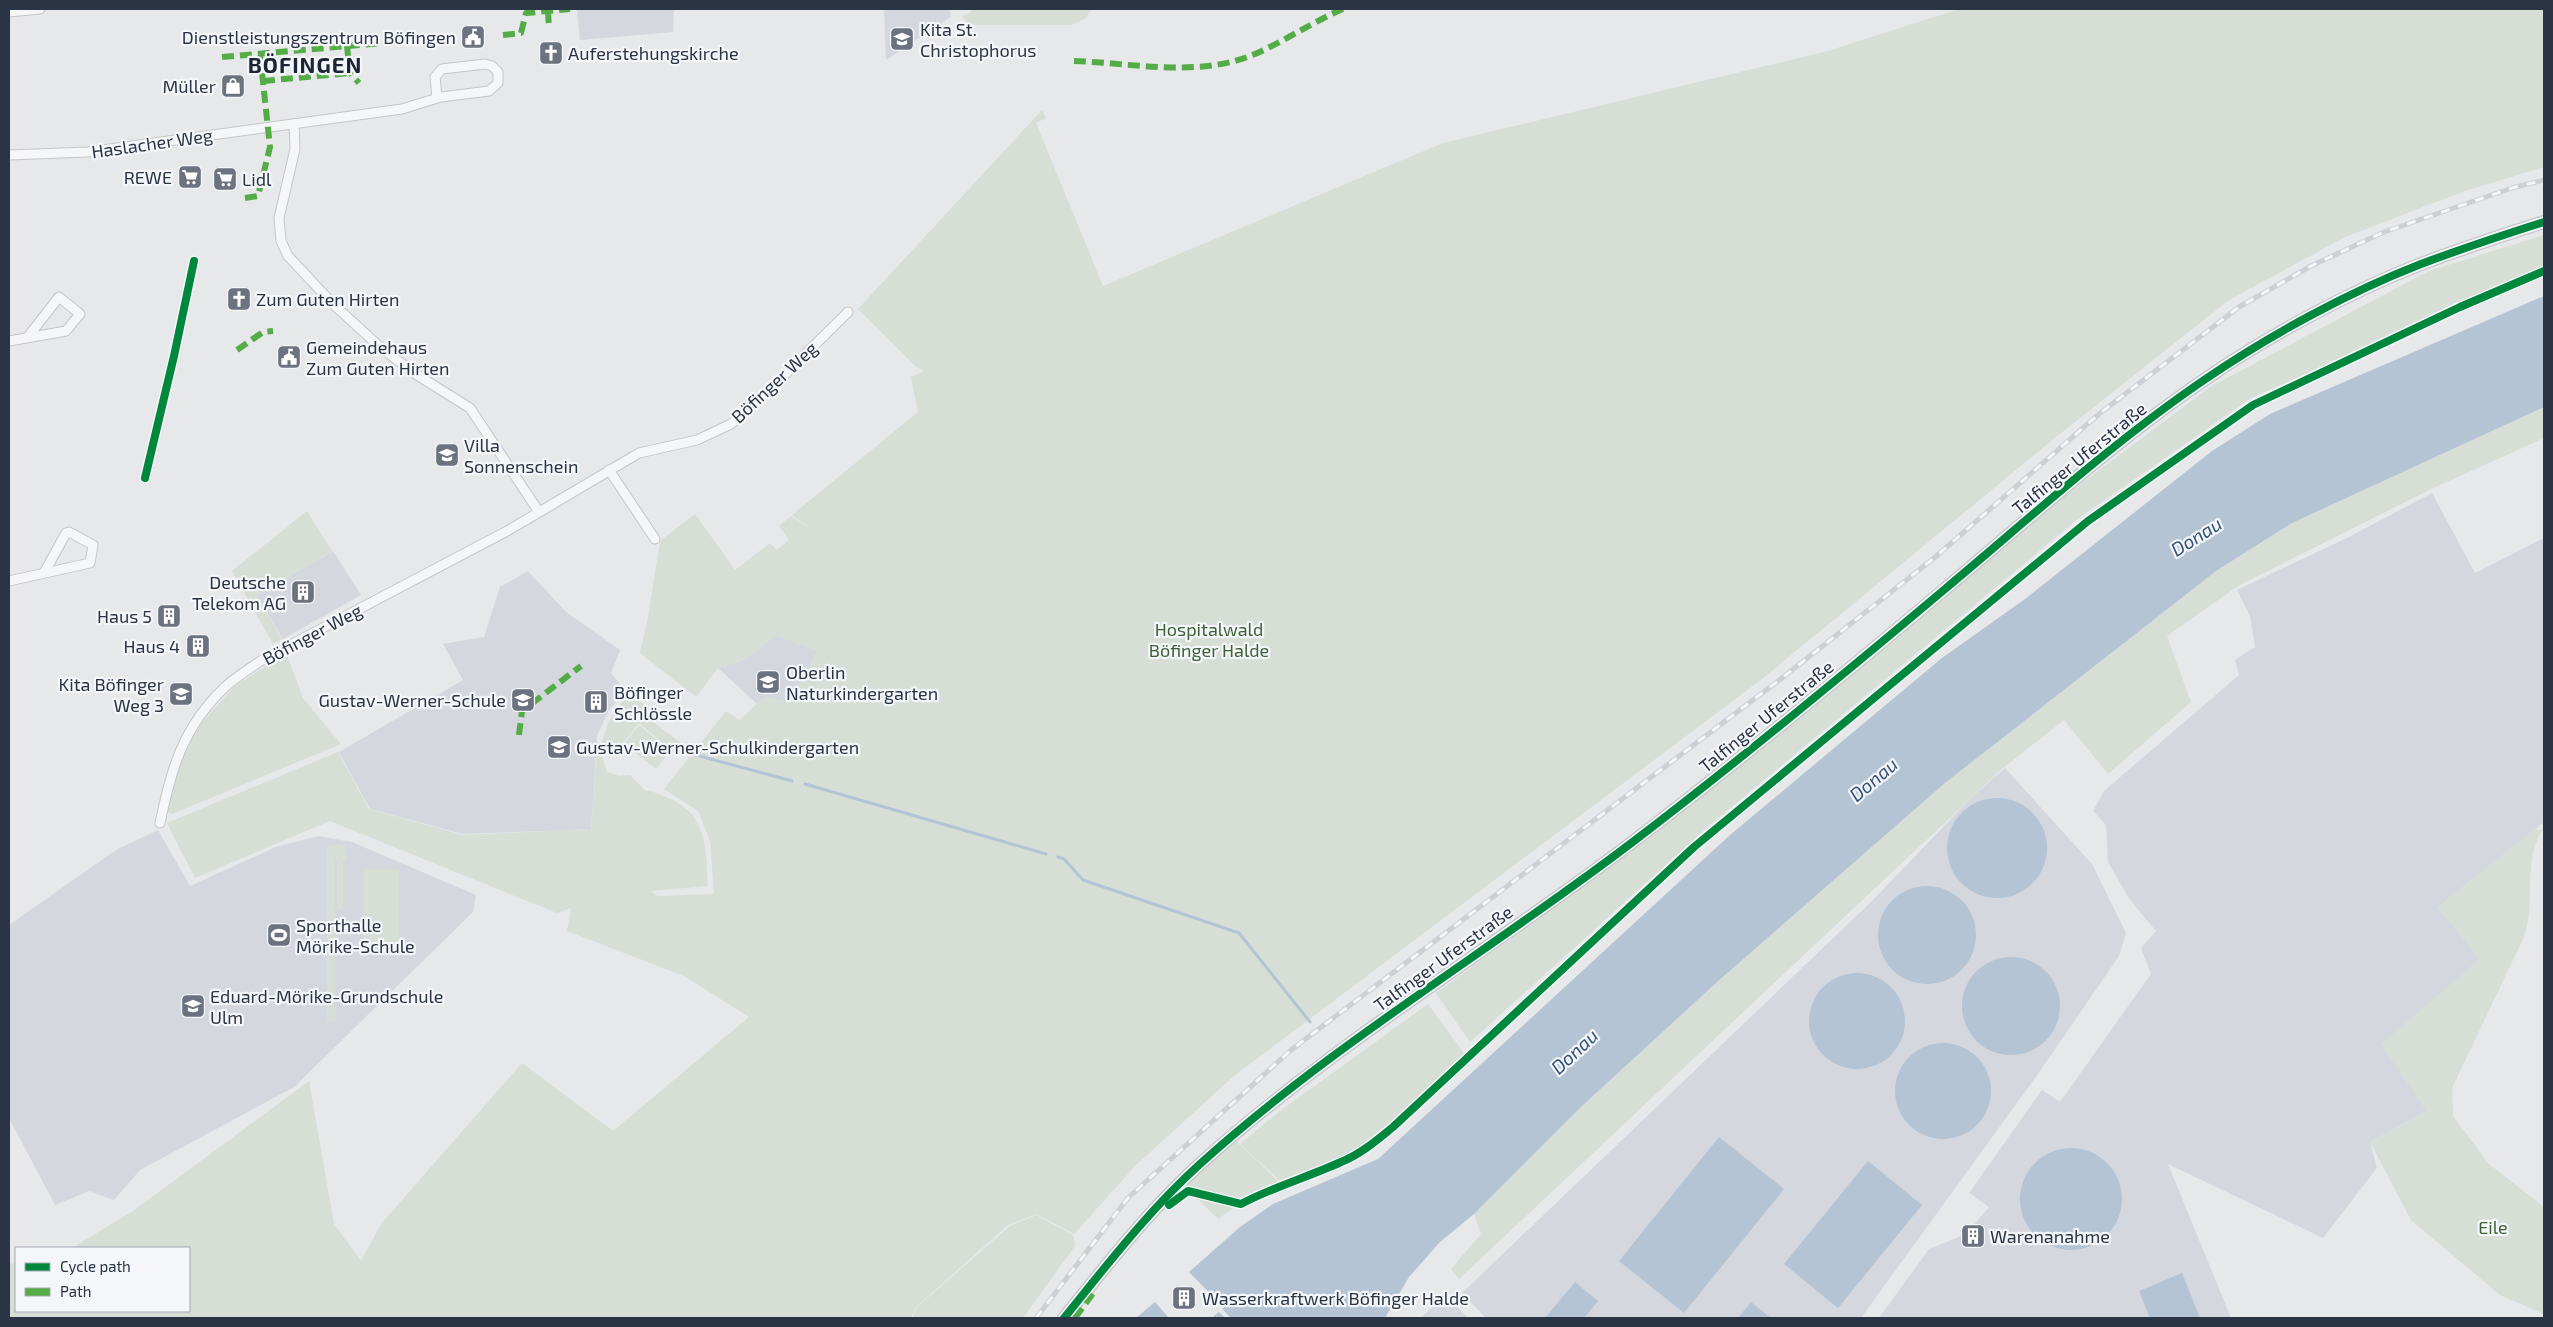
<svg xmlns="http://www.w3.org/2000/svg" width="2553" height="1327" font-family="'Exo 2',sans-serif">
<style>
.built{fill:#d4d7dd}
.green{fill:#d6ded6}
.water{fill:#b4c4d5}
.pier{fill:#e6e8ea}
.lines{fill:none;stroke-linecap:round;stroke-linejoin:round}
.stream{stroke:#b4c4d5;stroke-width:3}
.minor-casing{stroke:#c4c6c8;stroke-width:11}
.tertiary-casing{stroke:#c4c6c8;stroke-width:14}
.minor{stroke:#f5f6f7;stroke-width:9}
.tertiary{stroke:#f5f6f7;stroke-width:11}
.rail-casing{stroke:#cecfd2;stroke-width:5}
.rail{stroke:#f4f6f9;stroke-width:3;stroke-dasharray:9;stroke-linecap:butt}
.quiet{stroke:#54ac47;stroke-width:6;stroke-dasharray:12 6;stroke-linecap:butt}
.cycleway-casing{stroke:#f4f6f9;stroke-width:11}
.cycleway{stroke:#00873e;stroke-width:8}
.labels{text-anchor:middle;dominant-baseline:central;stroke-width:4.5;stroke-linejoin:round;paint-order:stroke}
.poi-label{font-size:18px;fill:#2b3445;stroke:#f4f6f9;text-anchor:start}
.street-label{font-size:18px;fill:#2b3445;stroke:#f4f6f9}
.park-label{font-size:18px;fill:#3f6138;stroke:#f4f6f9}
.water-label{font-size:19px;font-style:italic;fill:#34527a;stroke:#f4f6f9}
.district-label{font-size:22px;font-weight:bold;letter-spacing:1px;fill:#1d2536;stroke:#f4f6f9}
</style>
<rect width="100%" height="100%" fill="#e6e8ea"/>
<g class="built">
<path d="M 577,9 L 674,9 L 673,32 L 580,40 Z"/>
<path d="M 884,9 L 949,9 L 951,17 L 886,60 Z"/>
<path d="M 2432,493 L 2475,573 L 2544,538 L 2544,822 L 2438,907 L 2480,959 L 2382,1045 L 2427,1111 L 2370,1142 L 2377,1168 L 2323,1238 L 2168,1164 L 2231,1318 L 1879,1318 L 1929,1249 L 1966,1234 L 1989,1207 L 1969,1193 L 2042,1090 L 2060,1102 L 2151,974 L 2141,948 L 2156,931 L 2130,900 L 2108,862 L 2106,825 L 2093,811 L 2104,791 L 2239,675 L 2235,660 L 2255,647 L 2250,616 L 2237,590 L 2349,537 Z"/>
<path d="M 333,551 L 361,595 L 283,639 L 257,595 Z"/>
<path d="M 528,571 L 566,612 L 620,650 L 611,673 L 626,691 L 609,710 L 597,736 L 591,829 L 463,834 L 370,809 L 339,752 L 463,680 L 443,644 L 484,637 L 500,587 Z"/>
<path d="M 776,635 L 818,651 L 791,702 L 764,697 L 757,704 L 718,668 L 746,659 Z"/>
<path d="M 2005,768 L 2092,864 L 2126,933 L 2119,956 L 2040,1071 L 1861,1318 L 1486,1318 L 1462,1293 L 1872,901 L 1970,799 Z"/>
<path d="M 158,830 L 190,886 L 276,847 L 318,836 L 352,842 L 476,895 L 473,912 L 294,1087 L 140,1170 L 114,1200 L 89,1191 L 55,1205 L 9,1118 L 9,925 L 116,850 Z"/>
<path d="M 1445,1294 L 1468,1318 L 1421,1318 Z"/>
</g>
<g class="green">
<path d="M 971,9 L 1092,9 L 1085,19 L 1071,25 L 976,25 L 967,23 L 962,16 L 971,12 Z"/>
<path d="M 1959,9 L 2544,9 L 2544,167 L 2465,191 L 2345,237 L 2229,300 L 2051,441 L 1762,679 L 1235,1075 L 1136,1165 L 1074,1234 L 1036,1214 L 1008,1225 L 916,1307 L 911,1318 L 9,1318 L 9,1264 L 16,1263 L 16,1311 L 189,1311 L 189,1248 L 72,1248 L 133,1211 L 309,1081 L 334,1224 L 361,1261 L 381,1224 L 522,1063 L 613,1131 L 749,1017 L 684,976 L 567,931 L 571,908 L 557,913 L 330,821 L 195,878 L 167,823 L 338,752 L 369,809 L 463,835 L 591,829 L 597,747 L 600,749 L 607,772 L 619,776 L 630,775 L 646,791 C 655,791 662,796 671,799 C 708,816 706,851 708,886 L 651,891 L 657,896 L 714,894 L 710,841 L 698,811 L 664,789 L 726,711 L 740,720 L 764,697 L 791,702 L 817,651 L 776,636 L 746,659 L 718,668 L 696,697 L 640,653 L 648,617 L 660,541 L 695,514 L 735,570 L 770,543 L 777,550 L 789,540 L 779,526 L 791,516 L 811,529 L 792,515 L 918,412 L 911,377 L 924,371 L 915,366 L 858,309 L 1042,110 L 1046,118 L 1036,123 L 1103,286 L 1443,143 L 1828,51 Z"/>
<path d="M 2544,235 L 2544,270 L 2251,398 L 2079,518 L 1710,825 L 1470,1042 L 1436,993 L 1645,842 L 2069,493 L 2210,387 L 2429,271 Z"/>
<path d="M 2544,407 L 2544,438 L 2429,490 L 2238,586 L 2167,636 L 2191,702 L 2108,774 L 2064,720 L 2003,768 L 1459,1279 L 1451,1269 L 1481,1234 L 1474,1214 L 1582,1106 L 1716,983 L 1945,783 L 2216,571 L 2292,523 Z"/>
<path d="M 307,511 L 332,551 L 257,595 L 282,639 L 273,644 L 232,571 Z"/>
<path d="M 286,653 L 303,698 L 341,744 L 172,814 L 167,811 L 177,769 L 196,729 L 235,686 Z"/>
<path d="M 629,692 L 653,712 L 648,718 L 685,746 L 678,756 L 639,723 L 614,754 L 601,744 L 609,721 Z"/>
<path d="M 639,725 L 670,751 L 656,769 L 624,744 Z"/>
<path d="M 2535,829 L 2544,831 L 2542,831 C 2526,856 2532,887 2529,914 C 2528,922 2526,930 2524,937 L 2452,1088 L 2453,1116 L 2489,1164 L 2544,1207 L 2544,1314 L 2500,1295 L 2411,1220 L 2370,1142 L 2427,1111 L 2381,1044 L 2480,959 L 2438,907 Z"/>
<path d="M 327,845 L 346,845 L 346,859 L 343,859 L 343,909 L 337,909 L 337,860 L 335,860 L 336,1021 L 327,1021 Z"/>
<rect x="363" y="869" width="36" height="74"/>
<path d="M 1428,1004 L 1466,1056 L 1364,1148 L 1341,1161 L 1280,1181 L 1240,1144 L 1280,1111 Z"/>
<path d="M 1234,1139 L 1279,1182 L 1240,1201 L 1193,1189 L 1188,1184 Z"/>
<path d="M 1197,1193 L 1233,1206 L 1233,1208 L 1218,1219 L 1194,1195 Z"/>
<path d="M 1036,1215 L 1073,1235 L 1075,1246 L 1023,1318 L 912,1318 L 917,1307 L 1010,1226 Z"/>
</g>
<g class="water">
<path d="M 2544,296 L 2544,407 L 2292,523 L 2216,571 L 1945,783 L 1716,983 L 1582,1106 L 1474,1214 L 1440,1242 L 1409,1277 L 1385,1318 L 1212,1318 L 1235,1297 L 1232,1294 L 1221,1305 L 1189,1272 L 1240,1227 L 1273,1204 L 1378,1159 L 1730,835 L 1942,658 L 2025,599 L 2212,451 L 2270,414 Z"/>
<circle cx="1997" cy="848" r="50"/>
<circle cx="1927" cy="935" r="49"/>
<circle cx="2011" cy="1006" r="49"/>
<circle cx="1857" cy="1021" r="48"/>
<circle cx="1943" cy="1091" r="48"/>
<path d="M 1719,1137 L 1784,1189 L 1684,1313 L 1619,1261 Z"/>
<circle cx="2071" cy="1199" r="51"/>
<path d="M 1868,1161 L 1922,1205 L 1838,1308 L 1784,1264 Z"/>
<path d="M 2182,1273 L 2200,1318 L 2150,1318 L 2139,1291 Z"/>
<path d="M 1575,1282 L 1598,1301 L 1584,1318 L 1545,1318 Z"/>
<path d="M 1155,1302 L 1169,1318 L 1136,1318 Z"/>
<path d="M 1751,1302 L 1771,1318 L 1738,1318 Z"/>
</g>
<path class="pier" d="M 1189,1268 L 1187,1272 L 1231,1318 L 1225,1318 L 1217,1310 L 1220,1307 L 1187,1274 Z"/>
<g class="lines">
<g class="stream">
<path d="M 696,755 L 792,781"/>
<path d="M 805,784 L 1046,854"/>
<path d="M 1058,857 L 1064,859 L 1083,880 L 1239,933 L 1310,1022"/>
</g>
<defs>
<g id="minor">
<path d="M 9,12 L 40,9"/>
<path d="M 294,124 L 295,149 L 279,218 L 281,241 L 288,256 L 333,304 L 380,347 L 417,375 L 470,408 L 539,512"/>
<path d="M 9,155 L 88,152 L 402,109 L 441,97 L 489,91 L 498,83 L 498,72 L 492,66 L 485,64 L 442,69 L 435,77 L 437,98"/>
<path d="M 9,341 L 66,331 L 80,314 L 59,297 L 27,338"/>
<path d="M 609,470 L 655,539"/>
<path d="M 9,581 L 90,563 L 93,545 L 69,532 L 66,533 L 44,573"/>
<path d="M 160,823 C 171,769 183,727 225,687 C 236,677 250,668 262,660 L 509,530 L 639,453 L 697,440 L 731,424 L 755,404 L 848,312"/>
</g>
<path id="tertiary" d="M 1064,1318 C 1107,1265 1149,1210 1200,1164 C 1334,1043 1490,951 1634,841 C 1740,760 1843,675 1945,589 C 2031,517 2114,441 2207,378 C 2270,335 2349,292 2421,264 C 2461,249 2503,235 2544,222"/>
</defs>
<use href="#minor" class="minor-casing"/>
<use href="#tertiary" class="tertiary-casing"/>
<use href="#minor" class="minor"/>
<use href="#tertiary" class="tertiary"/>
<defs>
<path id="rail" d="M 1036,1318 L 1128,1198 L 1291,1050 L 1782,678 L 1933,559 L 2099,414 L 2239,307 L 2311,266 L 2384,232 L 2512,188 L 2544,180"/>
</defs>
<use href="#rail" class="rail-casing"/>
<use href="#rail" class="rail"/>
<g class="quiet">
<path d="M 548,11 L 549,29"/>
<path d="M 503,35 L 521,33 L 526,13 L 570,9"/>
<path d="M 347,46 L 350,73 L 359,83"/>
<path d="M 222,57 L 417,40"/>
<path d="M 1074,61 C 1132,63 1200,78 1255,54 C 1285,41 1312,22 1343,9"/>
<path d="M 263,81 L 350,73"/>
<path d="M 245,198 L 258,196 L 270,147 L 260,54"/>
<path d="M 237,350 L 263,332 L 273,331"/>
<path d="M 519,735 L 522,711 L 581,666"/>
<path d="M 1075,1318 L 1094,1292"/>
</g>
<defs>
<g id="cycleway">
<path d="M 145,478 L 174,356 L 194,261"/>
<path d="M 1169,1205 L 1188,1191 L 1241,1204 C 1273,1187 1308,1177 1341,1162 C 1361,1154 1377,1140 1393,1127 L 1694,847 L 2088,521 L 2253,405 L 2460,307 L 2544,271"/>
<path d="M 1064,1318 C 1107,1265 1149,1210 1200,1164 C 1334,1043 1490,951 1634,841 C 1740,760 1843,675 1945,589 C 2031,517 2114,441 2207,378 C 2270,335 2349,292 2421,264 C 2461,249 2503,235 2544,222"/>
</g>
</defs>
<use href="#cycleway" class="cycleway-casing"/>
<use href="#cycleway" class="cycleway"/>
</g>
<defs>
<symbol id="civic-square" viewBox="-11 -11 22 22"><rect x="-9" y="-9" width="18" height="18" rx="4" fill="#6c737f" stroke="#f4f6f9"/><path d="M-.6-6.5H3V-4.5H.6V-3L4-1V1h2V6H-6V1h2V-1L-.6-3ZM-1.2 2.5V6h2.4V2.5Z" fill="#fff"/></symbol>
<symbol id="school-square" viewBox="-11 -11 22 22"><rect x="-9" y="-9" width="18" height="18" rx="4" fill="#6c737f" stroke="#f4f6f9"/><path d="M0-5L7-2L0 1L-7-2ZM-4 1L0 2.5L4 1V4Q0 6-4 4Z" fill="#fff"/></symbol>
<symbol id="church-square" viewBox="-11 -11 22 22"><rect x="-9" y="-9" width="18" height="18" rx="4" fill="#6c737f" stroke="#f4f6f9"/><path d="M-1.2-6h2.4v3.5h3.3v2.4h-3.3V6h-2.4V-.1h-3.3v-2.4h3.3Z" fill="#fff"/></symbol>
<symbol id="shop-square" viewBox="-11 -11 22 22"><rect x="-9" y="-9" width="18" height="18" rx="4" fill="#6c737f" stroke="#f4f6f9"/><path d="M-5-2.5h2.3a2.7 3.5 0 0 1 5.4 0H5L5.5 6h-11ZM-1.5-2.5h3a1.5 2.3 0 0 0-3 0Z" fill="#fff"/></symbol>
<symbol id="supermarket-square" viewBox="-11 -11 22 22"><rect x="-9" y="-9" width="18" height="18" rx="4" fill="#6c737f" stroke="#f4f6f9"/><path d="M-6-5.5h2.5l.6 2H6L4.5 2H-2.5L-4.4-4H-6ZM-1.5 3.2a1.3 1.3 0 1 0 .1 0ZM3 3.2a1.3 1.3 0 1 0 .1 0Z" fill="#fff"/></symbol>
<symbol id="building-square" viewBox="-11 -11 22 22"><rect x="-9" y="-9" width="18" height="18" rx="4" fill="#6c737f" stroke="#f4f6f9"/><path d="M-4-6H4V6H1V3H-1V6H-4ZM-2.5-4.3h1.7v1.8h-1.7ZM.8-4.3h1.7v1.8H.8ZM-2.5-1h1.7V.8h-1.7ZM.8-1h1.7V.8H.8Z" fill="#fff"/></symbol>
<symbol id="stadium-square" viewBox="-11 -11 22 22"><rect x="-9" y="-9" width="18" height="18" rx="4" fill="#6c737f" stroke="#f4f6f9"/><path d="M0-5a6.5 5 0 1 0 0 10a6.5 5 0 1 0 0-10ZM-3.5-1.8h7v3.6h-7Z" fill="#fff"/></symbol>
</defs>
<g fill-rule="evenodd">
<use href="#civic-square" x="459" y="23" width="28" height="28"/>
<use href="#school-square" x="888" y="25" width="28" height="28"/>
<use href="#church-square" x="537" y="39" width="28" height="28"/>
<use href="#shop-square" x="219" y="72" width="28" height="28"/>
<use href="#supermarket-square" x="176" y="163" width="28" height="28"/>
<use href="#supermarket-square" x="211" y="165" width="28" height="28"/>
<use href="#church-square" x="225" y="285" width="28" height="28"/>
<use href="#civic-square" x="275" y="343" width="28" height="28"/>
<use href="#school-square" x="433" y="441" width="28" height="28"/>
<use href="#building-square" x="289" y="578" width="28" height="28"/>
<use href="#building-square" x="155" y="602" width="28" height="28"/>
<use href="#building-square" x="184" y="632" width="28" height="28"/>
<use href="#school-square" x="754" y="668" width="28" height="28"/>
<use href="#school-square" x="167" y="680" width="28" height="28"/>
<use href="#school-square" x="509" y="686" width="28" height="28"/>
<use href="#building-square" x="582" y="688" width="28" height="28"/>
<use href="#school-square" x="545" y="733" width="28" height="28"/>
<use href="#stadium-square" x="265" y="921" width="28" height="28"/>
<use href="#school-square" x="179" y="992" width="28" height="28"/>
<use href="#building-square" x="1959" y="1222" width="28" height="28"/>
<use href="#building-square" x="1170" y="1284" width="28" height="28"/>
</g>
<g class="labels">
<g class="poi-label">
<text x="920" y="29">Kita St.<tspan x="920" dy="21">Christophorus</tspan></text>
<text x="456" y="37" text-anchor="end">Dienstleistungszentrum Böfingen</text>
<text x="568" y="53">Auferstehungskirche</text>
<text x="216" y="86" text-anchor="end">Müller</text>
<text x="172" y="177" text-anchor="end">REWE</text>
<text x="242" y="179">Lidl</text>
<text x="256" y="299">Zum Guten Hirten</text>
<text x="306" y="347">Gemeindehaus<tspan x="306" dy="21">Zum Guten Hirten</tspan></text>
<text x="464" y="445">Villa<tspan x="464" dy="21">Sonnenschein</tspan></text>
<text x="286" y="582" text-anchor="end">Deutsche<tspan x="286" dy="21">Telekom AG</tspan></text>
<text x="152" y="616" text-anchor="end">Haus 5</text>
<text x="180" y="646" text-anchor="end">Haus 4</text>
<text x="786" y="672">Oberlin<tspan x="786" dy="21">Naturkindergarten</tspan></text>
<text x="164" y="684" text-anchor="end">Kita Böfinger<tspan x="164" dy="21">Weg 3</tspan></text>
<text x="614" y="692">Böfinger<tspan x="614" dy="21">Schlössle</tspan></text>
<text x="506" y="700" text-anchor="end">Gustav-Werner-Schule</text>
<text x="576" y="747">Gustav-Werner-Schulkindergarten</text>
<text x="296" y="925">Sporthalle<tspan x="296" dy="21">Mörike-Schule</tspan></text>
<text x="210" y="996">Eduard-Mörike-Grundschule<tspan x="210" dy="21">Ulm</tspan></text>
<text x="1990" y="1236">Warenanahme</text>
<text x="1202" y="1298">Wasserkraftwerk Böfinger Halde</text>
</g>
<g class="street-label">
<text transform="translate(152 143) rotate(-8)">Haslacher Weg</text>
<text transform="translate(774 382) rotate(-43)">Böfinger Weg</text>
<text transform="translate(2079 458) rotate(-39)">Talfinger Uferstraße</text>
<text transform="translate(312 634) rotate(-28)">Böfinger Weg</text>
<text transform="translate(1766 716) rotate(-39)">Talfinger Uferstraße</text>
<text transform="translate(1443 958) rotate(-36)">Talfinger Uferstraße</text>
</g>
<g class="park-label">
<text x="1209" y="629">Hospitalwald<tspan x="1209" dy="21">Böfinger Halde</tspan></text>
<text x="2493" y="1227">Eile</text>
</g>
<g class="water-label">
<text transform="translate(2196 536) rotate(-32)">Donau</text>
<text transform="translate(1873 779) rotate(-40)">Donau</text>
<text transform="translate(1574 1051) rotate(-43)">Donau</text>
</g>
<g class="district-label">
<text x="305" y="64">BÖFINGEN</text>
</g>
</g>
<rect width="2553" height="1327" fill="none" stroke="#2b3445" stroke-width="20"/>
<rect x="15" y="1247" width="175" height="65" fill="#f4f6f9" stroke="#a4a8b1"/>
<rect x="25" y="1263" width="25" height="8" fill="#00873e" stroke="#a4a8b1"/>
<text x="60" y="1272" font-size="15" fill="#2b3445">Cycle path</text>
<rect x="25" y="1288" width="25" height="8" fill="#54ac47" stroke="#a4a8b1"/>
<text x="60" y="1297" font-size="15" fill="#2b3445">Path</text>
</svg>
